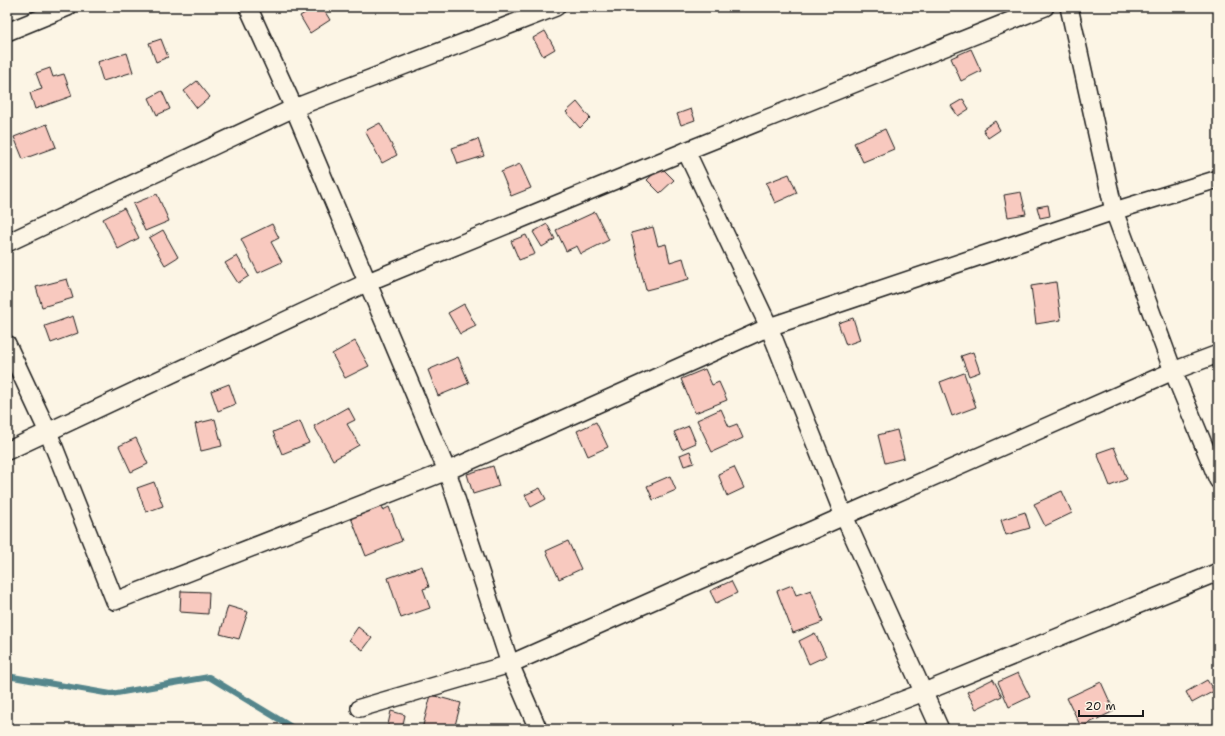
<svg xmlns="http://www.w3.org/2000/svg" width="1225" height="736" font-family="'Shantell Sans',sans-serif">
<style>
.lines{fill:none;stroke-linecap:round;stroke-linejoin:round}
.stream{stroke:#55868c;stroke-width:6}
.building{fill:#f8c9bf;stroke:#1c1c1c}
.minor-casing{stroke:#1c1c1c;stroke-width:20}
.minor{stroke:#fcf5e5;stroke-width:17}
</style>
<rect width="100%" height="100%" fill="#fcf5e5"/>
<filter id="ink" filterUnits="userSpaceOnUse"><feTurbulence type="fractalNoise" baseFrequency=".025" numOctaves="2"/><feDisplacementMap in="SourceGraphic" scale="8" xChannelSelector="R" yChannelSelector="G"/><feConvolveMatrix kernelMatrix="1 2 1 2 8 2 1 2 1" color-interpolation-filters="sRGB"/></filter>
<g filter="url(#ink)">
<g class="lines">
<path class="stream" d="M 7,676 L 111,694 L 209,677 L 295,729"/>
</g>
<g class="building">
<path d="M 315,7 L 322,7 L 330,20 L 310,33 L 300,16 Z"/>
<path d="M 545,31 L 555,49 L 543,56 L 533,38 Z"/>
<path d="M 161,39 L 168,57 L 156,62 L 149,43 Z"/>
<path d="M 971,49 L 981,71 L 961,81 L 951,58 Z"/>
<path d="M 127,53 L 133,72 L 103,81 L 97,62 Z"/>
<path d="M 50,68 L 53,77 L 64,74 L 72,96 L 35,109 L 30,93 L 42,89 L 36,73 Z"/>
<path d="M 197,81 L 210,97 L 197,108 L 184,91 Z"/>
<path d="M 162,91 L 170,109 L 157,115 L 149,98 Z"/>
<path d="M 963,99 L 969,109 L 958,116 L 951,106 Z"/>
<path d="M 577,102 L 590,118 L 580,128 L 566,112 Z"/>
<path d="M 691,109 L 695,120 L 681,125 L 677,114 Z"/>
<path d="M 995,121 L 1000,130 L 988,138 L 983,129 Z"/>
<path d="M 380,123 L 397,155 L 382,163 L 365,131 Z"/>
<path d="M 47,124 L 56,147 L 23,159 L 14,137 Z"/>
<path d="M 885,129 L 894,149 L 863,162 L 854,143 Z"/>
<path d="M 478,139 L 484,156 L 458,164 L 452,148 Z"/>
<path d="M 520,164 L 531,188 L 511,196 L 501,172 Z"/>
<path d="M 661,167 L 674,180 L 660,193 L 647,180 Z"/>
<path d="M 789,174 L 797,193 L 775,203 L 766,183 Z"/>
<path d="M 1021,192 L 1026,214 L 1008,217 L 1004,195 Z"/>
<path d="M 157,194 L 169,221 L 145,231 L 133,204 Z"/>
<path d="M 1048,205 L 1050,216 L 1040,218 L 1037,207 Z"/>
<path d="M 124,208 L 139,238 L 118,249 L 103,219 Z"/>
<path d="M 595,212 L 609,240 L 581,254 L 577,246 L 566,251 L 556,230 Z"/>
<path d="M 272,224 L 279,238 L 271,242 L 282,262 L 258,273 L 241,239 Z"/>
<path d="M 547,224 L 555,239 L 542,247 L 533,232 Z"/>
<path d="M 653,227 L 658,246 L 666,244 L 670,262 L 683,258 L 689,279 L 646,290 L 631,233 Z"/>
<path d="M 163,230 L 178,257 L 165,265 L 149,238 Z"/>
<path d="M 526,235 L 535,254 L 519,260 L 511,241 Z"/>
<path d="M 237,256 L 249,276 L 238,283 L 225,263 Z"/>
<path d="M 67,279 L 73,298 L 42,307 L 36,287 Z"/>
<path d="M 1056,282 L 1061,320 L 1036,324 L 1031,286 Z"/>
<path d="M 464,304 L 476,326 L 460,334 L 448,313 Z"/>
<path d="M 73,316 L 78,333 L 51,343 L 45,326 Z"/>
<path d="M 853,318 L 860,340 L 846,345 L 838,323 Z"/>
<path d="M 355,341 L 369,366 L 345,378 L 332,354 Z"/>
<path d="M 973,352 L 980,372 L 969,376 L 961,356 Z"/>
<path d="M 458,357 L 469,383 L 438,396 L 428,370 Z"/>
<path d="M 705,369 L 712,385 L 719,382 L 727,400 L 695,413 L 681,379 Z"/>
<path d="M 964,373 L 976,407 L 952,416 L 940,382 Z"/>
<path d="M 229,384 L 236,404 L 218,411 L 211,391 Z"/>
<path d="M 348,407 L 355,420 L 347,424 L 359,445 L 333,460 L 314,426 Z"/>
<path d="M 721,409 L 729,427 L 737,424 L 743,438 L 712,452 L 697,420 Z"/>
<path d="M 215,419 L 222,446 L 201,451 L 195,424 Z"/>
<path d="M 300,421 L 309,443 L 282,454 L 273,432 Z"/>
<path d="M 596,422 L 608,447 L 588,456 L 577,431 Z"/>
<path d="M 689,426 L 696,443 L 682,449 L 674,432 Z"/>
<path d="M 897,430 L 904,458 L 885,463 L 878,435 Z"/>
<path d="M 136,438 L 148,464 L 131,472 L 119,446 Z"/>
<path d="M 1114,447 L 1127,479 L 1110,486 L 1097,453 Z"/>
<path d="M 690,451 L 694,463 L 684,466 L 680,455 Z"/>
<path d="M 493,466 L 499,486 L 473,494 L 467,474 Z"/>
<path d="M 734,467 L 744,488 L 727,496 L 718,474 Z"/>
<path d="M 670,476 L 676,490 L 653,500 L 647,486 Z"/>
<path d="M 154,482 L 163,506 L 146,512 L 137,488 Z"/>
<path d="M 540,488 L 546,499 L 531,507 L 525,495 Z"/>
<path d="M 1062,491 L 1072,513 L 1045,526 L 1034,504 Z"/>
<path d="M 379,498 L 383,510 L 389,507 L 402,541 L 366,556 L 348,510 Z"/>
<path d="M 1025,512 L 1030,528 L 1006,535 L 1001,520 Z"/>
<path d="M 568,541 L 581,569 L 559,579 L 546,551 Z"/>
<path d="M 422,566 L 429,587 L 423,589 L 430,608 L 401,618 L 388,578 Z"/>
<path d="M 731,581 L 737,593 L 716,603 L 710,591 Z"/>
<path d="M 792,585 L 796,595 L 811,590 L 823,622 L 793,633 L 777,591 Z"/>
<path d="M 181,591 L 209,592 L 208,614 L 180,612 Z"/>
<path d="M 228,606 L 248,612 L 239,639 L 220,634 Z"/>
<path d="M 358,627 L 372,638 L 363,650 L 349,640 Z"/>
<path d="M 815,633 L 826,656 L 809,664 L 799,641 Z"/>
<path d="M 1018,673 L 1030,697 L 1009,707 L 998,682 Z"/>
<path d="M 993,679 L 1002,696 L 976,709 L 967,692 Z"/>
<path d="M 1207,680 L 1214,691 L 1192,703 L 1186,692 Z"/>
<path d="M 1101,682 L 1114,711 L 1081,727 L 1067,698 Z"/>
<path d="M 431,695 L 461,703 L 454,729 L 422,729 Z"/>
<path d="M 391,711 L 405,715 L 402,729 L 387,729 Z"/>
</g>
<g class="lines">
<defs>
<g id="minor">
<path d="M 248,7 L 294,108 L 447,471 L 510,664 L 538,729"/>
<path d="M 1069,7 L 1114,211 L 1173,371 L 1218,480"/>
<path d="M 7,32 L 68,7"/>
<path d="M 686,151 L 769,327 L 844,516 L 940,729"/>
<path d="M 7,243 L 294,108 L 556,7"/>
<path d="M 7,344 L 48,432 L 115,601 L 447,471 L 769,327 L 1114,211 L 1218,179"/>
<path d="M 7,451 L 368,282 L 686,151 L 1045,7"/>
<path d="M 360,708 L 510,664 L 844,516 L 1173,371 L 1218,354"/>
<path d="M 828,729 L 924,692 L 1218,572"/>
</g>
</defs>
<use href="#minor" class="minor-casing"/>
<use href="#minor" class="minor"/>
</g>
</g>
<rect width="1225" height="736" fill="none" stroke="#fcf5e5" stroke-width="24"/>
<rect x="12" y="12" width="1201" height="712" fill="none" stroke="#1c1c1c" stroke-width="1.5" filter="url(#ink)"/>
<path d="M1079 710v6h64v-6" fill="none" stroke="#1c1c1c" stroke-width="2"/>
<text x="1085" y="710" font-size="12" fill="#1c1c1c" stroke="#fcf5e5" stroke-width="3" paint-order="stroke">20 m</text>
</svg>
